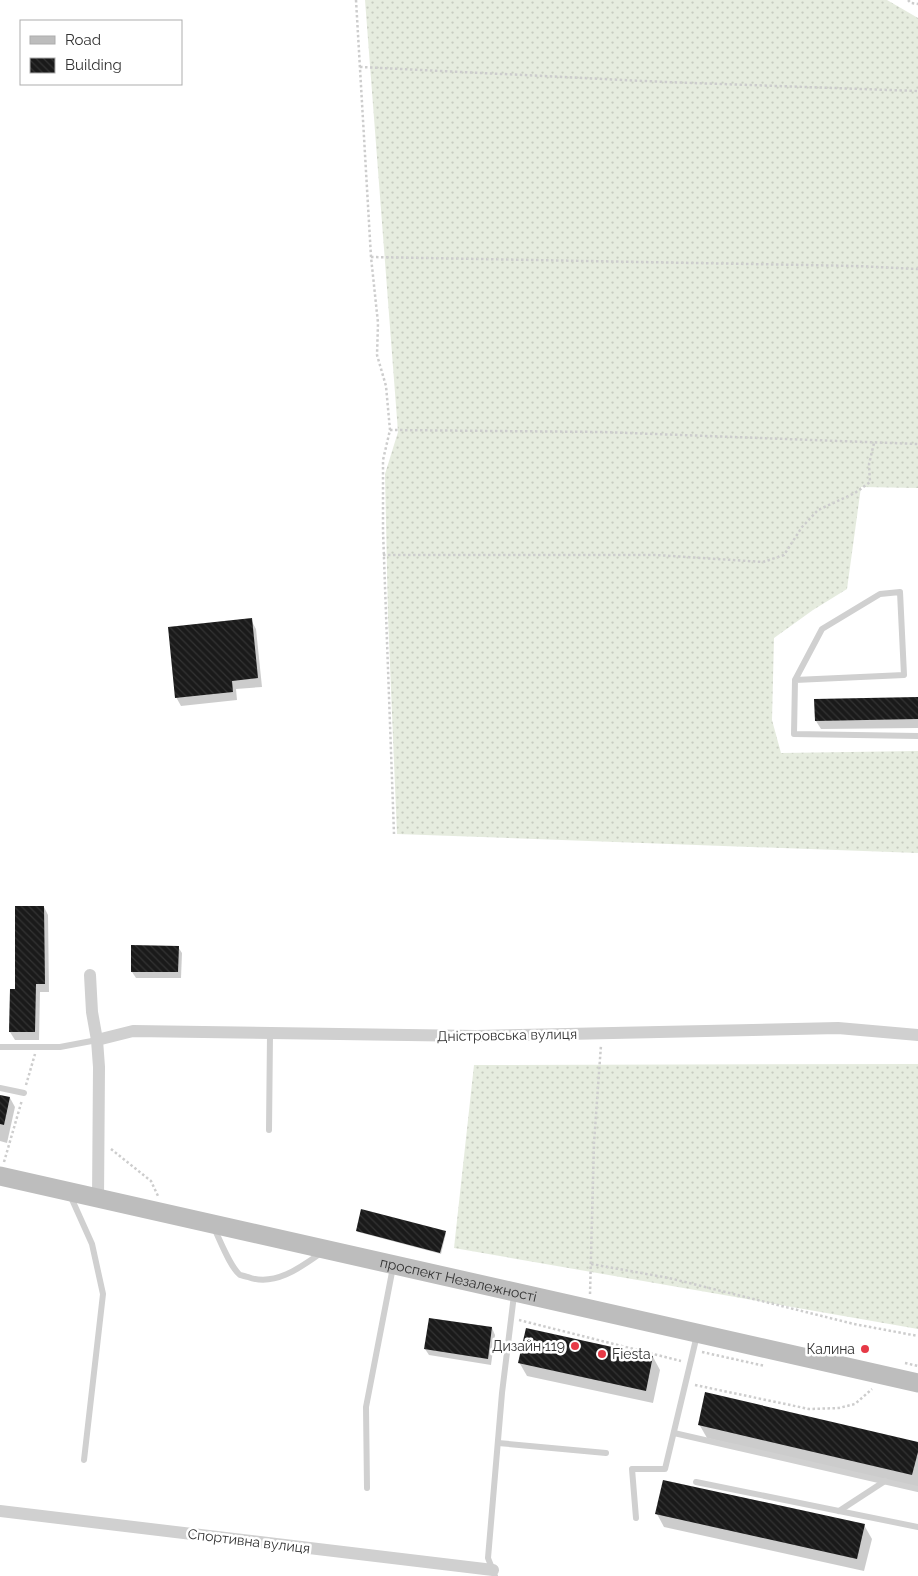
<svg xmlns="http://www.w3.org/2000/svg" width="918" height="1576" font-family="Raleway,sans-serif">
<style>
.grass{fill:url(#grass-dots)}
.shadow{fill:#0003}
.building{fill:url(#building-back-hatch)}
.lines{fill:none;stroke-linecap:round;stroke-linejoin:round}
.path{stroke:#cdcdcd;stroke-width:2.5;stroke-dasharray:2.5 2.5;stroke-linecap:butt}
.service{stroke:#d0d0d0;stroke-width:6}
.minor{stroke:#d0d0d0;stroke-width:12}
.secondary{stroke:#bdbdbd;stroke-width:19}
.poi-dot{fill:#e63946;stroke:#fff;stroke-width:2}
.labels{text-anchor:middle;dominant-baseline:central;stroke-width:5;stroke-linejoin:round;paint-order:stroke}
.street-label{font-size:14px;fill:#333;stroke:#fff}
.poi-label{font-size:14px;fill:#333;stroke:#fff;text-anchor:end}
</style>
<defs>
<pattern id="grass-dots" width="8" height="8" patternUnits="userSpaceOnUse" patternTransform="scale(1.25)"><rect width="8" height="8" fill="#e6ecdf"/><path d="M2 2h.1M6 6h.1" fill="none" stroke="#c6cbc0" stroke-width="1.8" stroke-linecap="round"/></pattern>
<pattern id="building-back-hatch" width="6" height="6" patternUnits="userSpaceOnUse" patternTransform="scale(1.25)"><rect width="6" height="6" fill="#1a1a1a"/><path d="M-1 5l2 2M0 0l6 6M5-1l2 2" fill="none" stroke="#333"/></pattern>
</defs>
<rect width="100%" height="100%" fill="#fff"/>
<g class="grass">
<path d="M 365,0 L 887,0 L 918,18 L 918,488 L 861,487 L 847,589 L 813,610 L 774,638 L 772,720 L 781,753 L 918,751 L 918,853 L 397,834 L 388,617 L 385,474 L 398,432 Z"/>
<path d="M 918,1064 L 918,1329 L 454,1248 L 474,1065 Z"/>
</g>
<g class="shadow">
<path d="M 251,620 L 256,629 L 262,687 L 236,689 L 237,700 L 181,706 L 176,697 Z"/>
<path d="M 918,698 L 918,728 L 821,729 L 816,721 Z"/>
<path d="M 44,907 L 48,915 L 49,992 L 40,992 L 39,1040 L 15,1040 L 10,1032 L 16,990 Z"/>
<path d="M 178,947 L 182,953 L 181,978 L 136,978 L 132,972 Z"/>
<path d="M 0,1096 L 10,1098 L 15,1107 L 7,1143 L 0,1141 Z"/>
<path d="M 357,1231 L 445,1232 L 446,1233 L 441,1254 L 358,1232 Z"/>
<path d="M 492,1328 L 495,1335 L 491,1365 L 429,1355 L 425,1349 Z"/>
<path d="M 653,1357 L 660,1370 L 653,1403 L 527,1376 L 519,1362 Z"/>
<path d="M 699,1424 L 918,1443 L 918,1488 L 707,1438 Z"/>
<path d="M 657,1514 L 864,1525 L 872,1539 L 864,1571 L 664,1527 Z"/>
</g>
<g class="building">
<path d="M 252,618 L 258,678 L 232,681 L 233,692 L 175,698 L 168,627 Z"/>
<path d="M 918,697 L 918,719 L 815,721 L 814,699 Z"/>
<path d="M 15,906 L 44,906 L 45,984 L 36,984 L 35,1032 L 9,1032 L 10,989 L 15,989 Z"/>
<path d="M 131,945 L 179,946 L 178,972 L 131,972 Z"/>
<path d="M 0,1095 L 10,1097 L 4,1125 L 0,1124 Z"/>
<path d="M 361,1209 L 446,1231 L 440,1253 L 356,1231 Z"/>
<path d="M 429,1318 L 492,1327 L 488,1359 L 424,1349 Z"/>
<path d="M 526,1328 L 653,1356 L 646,1391 L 518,1363 Z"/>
<path d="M 705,1392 L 918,1442 L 918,1452 L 912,1475 L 698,1425 Z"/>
<path d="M 663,1480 L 865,1524 L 857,1559 L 655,1514 Z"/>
</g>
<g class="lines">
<g class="path">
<path d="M 356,0 L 371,257 L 378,323 L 377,355 L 386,386 L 390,430 L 383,460 L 383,531 L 394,834"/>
<path d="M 908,0 L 911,3 L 918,4"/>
<path d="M 360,67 L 665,82 L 918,91"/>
<path d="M 371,257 L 857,266 L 918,269"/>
<path d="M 390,430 L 602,432 L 918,444"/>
<path d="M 383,555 L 656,555 L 763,562 L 784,555 L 802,527 L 818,510 L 855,493 L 870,482 L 869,464 L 874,443"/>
<path d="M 26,1085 L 35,1054"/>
<path d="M 111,1149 L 151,1181 L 158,1196"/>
<path d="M 4,1162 L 22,1100"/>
<path d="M 591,1264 L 669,1278 L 854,1324 L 918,1336"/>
<path d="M 590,1294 L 594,1143 L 601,1045"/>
<path d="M 519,1320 L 681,1361"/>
<path d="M 702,1352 L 765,1366"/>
<path d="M 905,1363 L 918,1366"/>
<path d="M 695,1385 L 809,1409 L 839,1408 L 855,1404 L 872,1389"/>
</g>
<g class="service">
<path d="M 795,680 L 904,675 L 900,592 L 880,594 L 822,629 L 795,680 L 794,734 L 918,736"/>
<path d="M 0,1047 L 60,1047 L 97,1040"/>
<path d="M 0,1088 L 24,1093"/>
<path d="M 269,1130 L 270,1034"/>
<path d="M 70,1195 L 92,1244 L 103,1294 L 84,1460"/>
<path d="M 214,1228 C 220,1240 230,1267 240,1275 C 241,1275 247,1277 248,1277 C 274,1287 300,1268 321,1253"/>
<path d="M 674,1433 L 918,1489"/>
<path d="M 498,1443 L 606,1453"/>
<path d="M 696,1482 L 918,1527"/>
<path d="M 367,1488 L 366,1407 L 393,1267"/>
<path d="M 839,1511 L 885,1481"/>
<path d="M 636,1518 L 632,1469 L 665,1469 L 697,1335"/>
<path d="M 495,1576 L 488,1558 L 502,1393 L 514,1295"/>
</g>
<g class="minor">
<path d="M 90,975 L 92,1012 L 97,1040 L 99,1067 L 98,1199"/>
<path d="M 97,1040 L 133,1031 L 476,1036 L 838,1028 L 918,1035"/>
<path d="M 0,1511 L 493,1570"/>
</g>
<path class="secondary" id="s1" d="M 0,1176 L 918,1383"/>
</g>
<g class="poi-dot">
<circle cx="575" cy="1346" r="5"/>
<circle cx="865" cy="1349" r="5"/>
<circle cx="602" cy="1354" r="5"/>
</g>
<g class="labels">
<g class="street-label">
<text transform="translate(507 1035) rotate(-1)">Дністровська вулиця</text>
<text stroke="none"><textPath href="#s1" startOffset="470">проспект Незалежності</textPath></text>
<text transform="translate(249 1541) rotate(7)">Спортивна вулиця</text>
</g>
<g class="poi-label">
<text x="565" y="1346">Дизайн 119</text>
<text x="855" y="1349">Калина</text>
<text x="612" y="1354" text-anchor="start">Fiesta</text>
</g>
</g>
<rect x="20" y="20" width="162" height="65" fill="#ffffff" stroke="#adadad"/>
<rect x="30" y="36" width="25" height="8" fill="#bdbdbd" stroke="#adadad"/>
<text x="65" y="45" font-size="15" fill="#333333">Road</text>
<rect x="30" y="58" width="25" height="15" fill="url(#building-back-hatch)" stroke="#adadad"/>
<text x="65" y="70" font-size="15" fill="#333333">Building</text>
</svg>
